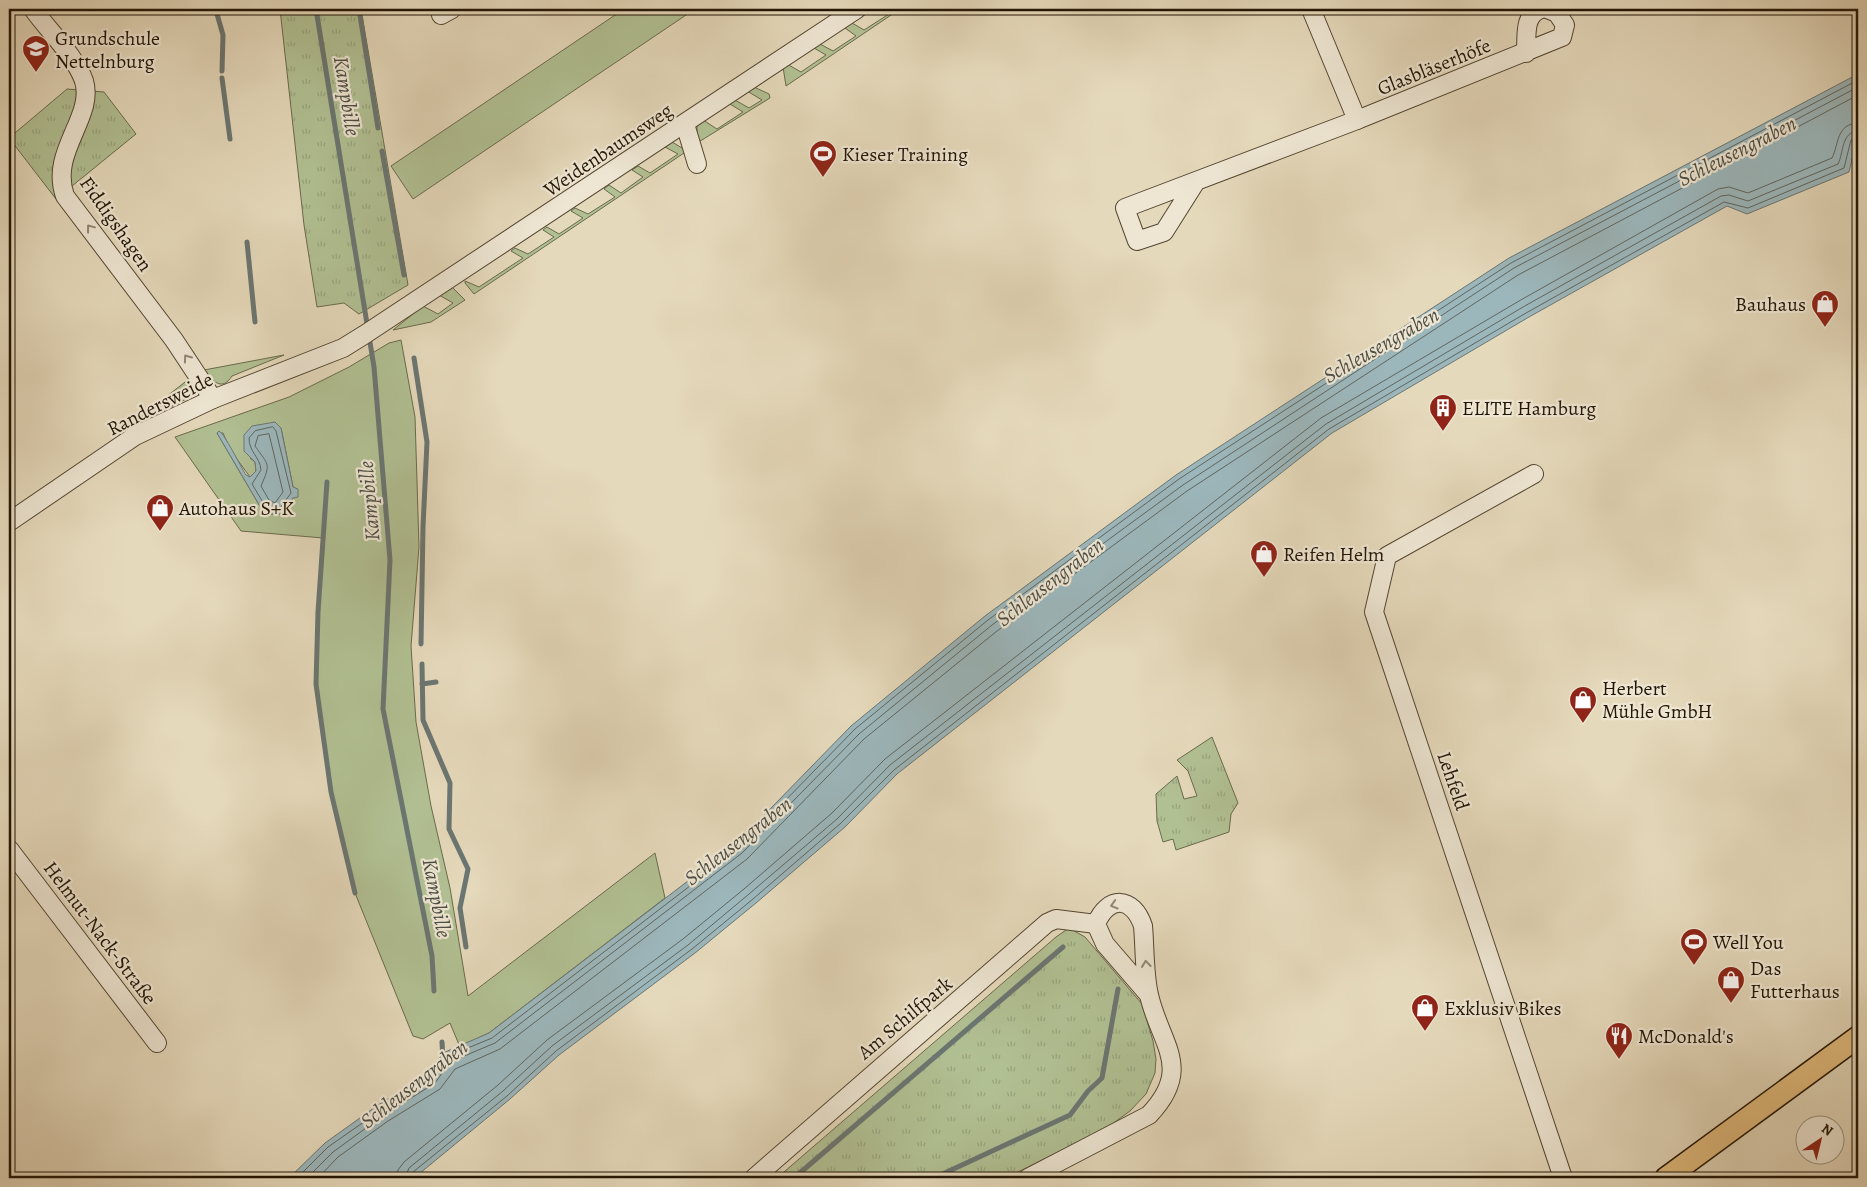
<svg xmlns="http://www.w3.org/2000/svg" width="1867" height="1187" font-family="Alegreya,serif">
<style>
.green{fill:#b1c093;stroke:#6a6a4c;fill-rule:evenodd}
.park{fill:url(#park-tufts);stroke:#6a6a4c}
.water{fill:#9cb7bc;stroke:#6b7672}
.lines{fill:none;stroke-linecap:round;stroke-linejoin:round}
.shore{stroke:#5f6660;stroke-width:1}
.stream{stroke:#6b7672;stroke-width:5}
.minor-casing{stroke:#534632;stroke-width:20}
.major-casing{stroke:#221504;stroke-width:24}
.minor{stroke:#eee6d3;stroke-width:18}
.major{stroke:#e2bc7e;stroke-width:21}
.oneway{stroke:#928876}
.labels{text-anchor:middle;dominant-baseline:central;stroke-width:4.5;stroke-linejoin:round;paint-order:stroke}
.poi-label{font-size:20px;fill:#221504;stroke:#eee6d3;text-anchor:start}
.street-label{font-size:20px;fill:#221504;stroke:#eee6d3}
.water-label{font-size:21px;font-style:italic;fill:#4d4e44;stroke:#eee6d3}
</style>
<defs>
<pattern id="park-tufts" width="24" height="20" patternUnits="userSpaceOnUse" patternTransform="scale(1.25)"><rect width="24" height="20" fill="#b1c093"/><path d="M3 7l-1-3M5 7V3M7 7l1-3M15 17l-1-3M17 17v-4M19 17l1-3" fill="none" stroke="#98a47d"/></pattern>
</defs>
<rect width="100%" height="100%" fill="#e5d9bb"/>
<filter id="stains"><feTurbulence type="fractalNoise" baseFrequency=".004" numOctaves="4"/><feColorMatrix values="0 0 0 0 .2 0 0 0 0 .09 0 0 0 0 .02 0 0 0 .5 -.17"/></filter>
<radialGradient id="worn" r=".72"><stop offset=".6" stop-color="#630" stop-opacity="0"/><stop offset="1" stop-color="#630" stop-opacity=".3"/></radialGradient>
<g class="green">
<path d="M 624,9 L 695,9 L 413,199 L 391,166 Z"/>
<path d="M 882,9 L 900,9 L 786,86 L 783,67 L 787,64 L 801,72 L 826,55 L 814,48 L 820,44 L 833,51 L 856,36 L 845,28 L 852,23 L 864,30 L 889,14 Z"/>
<path d="M 754,87 L 769,94 L 770,98 L 697,143 L 697,124 L 703,120 L 717,129 L 743,112 L 730,104 L 735,100 L 749,108 L 762,100 L 747,91 Z"/>
<path d="M 672,142 L 687,151 L 474,294 L 465,283 L 465,281 L 479,287 L 523,258 L 511,251 L 515,248 L 528,254 L 554,237 L 543,230 L 547,227 L 559,234 L 583,218 L 571,211 L 575,208 L 588,214 L 615,197 L 604,189 L 609,185 L 621,193 L 643,177 L 632,170 L 638,166 L 650,173 L 678,154 L 665,147 Z"/>
<path d="M 452,287 L 465,300 L 431,322 L 393,330 L 423,306 L 438,314 L 453,303 L 439,295 Z"/>
<path d="M 401,340 L 415,417 L 419,547 L 411,646 L 416,722 L 431,806 L 450,888 L 468,996 L 655,853 L 665,898 L 489,1033 L 460,1047 L 450,1023 L 423,1039 L 413,1036 L 355,893 L 331,792 L 316,684 L 323,538 L 241,531 L 175,437 L 289,397 L 349,367 L 389,343 ZM 281,428 L 293,487 L 293,498 L 282,514 L 269,514 L 261,508 L 217,433 L 223,433 L 231,451 L 250,477 L 256,471 L 255,462 L 250,458 Z"/>
<path d="M 284,355 L 232,376 C 222,392 212,381 204,370 Z"/>
<path d="M 189,379 L 194,387 L 192,396 L 151,417 L 140,417 Z"/>
</g>
<g class="park">
<path d="M 280,9 L 361,9 L 408,285 L 359,314 L 344,303 L 317,307 L 304,225 Z"/>
<path d="M 67,89 L 104,92 L 136,134 L 56,199 L 9,138 Z"/>
<path d="M 1212,737 L 1238,803 L 1231,814 L 1229,832 L 1176,850 L 1173,839 L 1163,842 L 1157,821 L 1156,794 L 1177,776 L 1184,799 L 1197,796 L 1188,771 L 1177,760 Z"/>
<path d="M 1069,928 L 1085,937 L 1142,1004 L 1153,1041 L 1156,1059 L 1155,1073 L 1146,1094 L 1130,1111 L 1108,1127 L 1006,1178 L 777,1178 L 1056,937 Z"/>
</g>
<g class="water">
<path d="M 1858,74 L 1858,134 L 1849,172 L 1747,214 L 1727,206 L 1529,317 L 1332,433 L 897,774 L 845,827 L 756,903 L 695,953 L 559,1055 L 510,1099 L 414,1178 L 289,1178 L 325,1143 L 378,1105 L 428,1075 L 443,1053 L 489,1033 L 735,845 L 851,726 L 985,616 L 1176,475 L 1509,258 Z"/>
<path d="M 275,422 L 281,428 L 293,487 L 298,489 L 298,497 L 293,498 L 282,514 L 269,514 L 261,508 L 217,433 L 219,431 C 224,433 241,467 246,475 L 250,477 L 256,471 L 255,462 L 244,451 L 244,435 L 252,426 Z"/>
</g>
<g class="lines">
<g class="shore">
<path d="M 273,427 L 276,431 L 291,493 L 280,508 L 271,509 L 264,504 L 252,484 L 261,470 C 260,457 249,452 249,438 L 255,431 Z"/>
<path d="M 269,434 L 283,492 L 275,503 L 269,500 L 261,486 C 271,463 269,466 255,446 L 258,436 Z"/>
<path d="M 297,1178 L 328,1147 L 381,1110 L 431,1079 L 446,1057 L 492,1038 L 738,849 L 855,729 L 988,620 L 1179,479 L 1511,263 L 1858,80"/>
<path d="M 307,1178 L 333,1152 L 384,1115 L 435,1083 L 450,1062 L 495,1043 L 742,853 L 859,734 L 992,625 L 1183,485 L 1514,268 L 1858,87"/>
<path d="M 318,1178 L 338,1157 L 388,1121 L 440,1089 L 455,1069 L 500,1049 L 747,859 L 864,739 L 997,631 L 1187,491 L 1518,275 L 1858,95"/>
<path d="M 397,1178 L 398,1170 L 404,1162 L 498,1085 L 547,1040 L 683,939 L 744,889 L 832,813 L 885,759 L 1321,418 L 1519,301 L 1718,189 L 1729,187 L 1748,193 L 1832,158 C 1839,144 1836,124 1858,123"/>
<path d="M 405,1178 L 409,1168 L 503,1091 L 552,1046 L 688,945 L 749,894 L 837,819 L 890,765 L 1326,424 L 1523,307 L 1721,196 L 1729,195 L 1748,201 L 1838,164 C 1844,152 1841,132 1858,131"/>
<path d="M 411,1178 L 413,1172 L 507,1096 L 556,1051 L 692,949 L 753,899 L 841,823 L 894,770 L 1329,429 L 1526,313 L 1724,202 L 1748,208 L 1844,168 L 1851,140 L 1858,137"/>
</g>
<g class="stream">
<path d="M 316,9 L 374,367 L 390,560 L 383,709 L 432,956 L 434,991"/>
<path d="M 359,9 L 378,128"/>
<path d="M 217,14 L 223,35 L 222,71"/>
<path d="M 222,78 L 230,139"/>
<path d="M 382,151 L 404,275"/>
<path d="M 247,242 L 255,322"/>
<path d="M 414,358 L 427,442 L 423,527 L 421,644"/>
<path d="M 327,482 L 318,612 L 316,684 L 331,792 L 355,893"/>
<path d="M 422,664 L 423,720 L 450,783 L 449,829 L 468,869 L 460,908 L 466,947"/>
<path d="M 422,684 L 436,682"/>
<path d="M 442,1042 L 443,1060"/>
<path d="M 794,1178 L 1063,947"/>
<path d="M 934,1178 L 1070,1115 L 1088,1091 L 1102,1078 L 1118,989"/>
</g>
<defs>
<g id="minor">
<path d="M 33,9 C 48,30 76,57 84,81 C 95,117 49,152 65,196 L 174,340 L 213,399"/>
<path d="M 1311,9 L 1357,120 L 1562,37 L 1565,25 L 1557,13 L 1547,9"/>
<path d="M 441,15 L 452,9"/>
<path d="M 1526,53 C 1527,37 1523,15 1541,9"/>
<path d="M 685,124 L 697,164"/>
<path d="M 1195,183 L 1164,232 L 1137,241 L 1125,208 L 1357,120"/>
<path d="M 1534,474 L 1387,556 L 1374,612 L 1563,1178"/>
<path d="M 9,522 L 135,436 L 213,399 L 343,348 L 364,335 L 857,9"/>
<path d="M 9,849 L 157,1043"/>
<path d="M 754,1178 L 1047,923 L 1056,919 L 1096,924"/>
<path d="M 1028,1178 L 1149,1115 C 1194,1068 1160,1044 1149,995 C 1144,973 1145,948 1143,926 C 1133,896 1108,895 1096,924 L 1105,944 L 1149,995"/>
</g>
<path id="major" d="M 1666,1178 L 1858,1037"/>
</defs>
<use href="#minor" class="minor-casing"/>
<use href="#major" class="major-casing"/>
<use href="#minor" class="minor"/>
<use href="#major" class="major"/>
</g>
<defs><path id="oneway-chevron" d="M-2-3.5L2.5 0L-2 3.5" fill="none" stroke-width="1.6" stroke-linecap="round" stroke-linejoin="round" transform="scale(1.25)"/></defs>
<g class="oneway">
<use href="#oneway-chevron" transform="translate(90 228) rotate(-127)"/>
<use href="#oneway-chevron" transform="translate(187 358) rotate(-126)"/>
<use href="#oneway-chevron" transform="translate(1114 905) rotate(164)"/>
<use href="#oneway-chevron" transform="translate(1146 964) rotate(-96)"/>
</g>
<defs>
<symbol id="school-pin" viewBox="-11 -11 22 30"><path d="M0 17L-7.5 6A9.5 9.5 0 1 1 7.5 6Z" fill="#8f2418" stroke="#eee6d3"/><path d="M0-5L7-2L0 1L-7-2ZM-4 1L0 2.5L4 1V4Q0 6-4 4Z" fill="#fff"/></symbol>
<symbol id="stadium-pin" viewBox="-11 -11 22 30"><path d="M0 17L-7.5 6A9.5 9.5 0 1 1 7.5 6Z" fill="#8f2418" stroke="#eee6d3"/><path d="M0-5a6.5 5 0 1 0 0 10a6.5 5 0 1 0 0-10ZM-3.5-1.8h7v3.6h-7Z" fill="#fff"/></symbol>
<symbol id="shop-pin" viewBox="-11 -11 22 30"><path d="M0 17L-7.5 6A9.5 9.5 0 1 1 7.5 6Z" fill="#8f2418" stroke="#eee6d3"/><path d="M-5-2.5h2.3a2.7 3.5 0 0 1 5.4 0H5L5.5 6h-11ZM-1.5-2.5h3a1.5 2.3 0 0 0-3 0Z" fill="#fff"/></symbol>
<symbol id="building-pin" viewBox="-11 -11 22 30"><path d="M0 17L-7.5 6A9.5 9.5 0 1 1 7.5 6Z" fill="#8f2418" stroke="#eee6d3"/><path d="M-4-6H4V6H1V3H-1V6H-4ZM-2.5-4.3h1.7v1.8h-1.7ZM.8-4.3h1.7v1.8H.8ZM-2.5-1h1.7V.8h-1.7ZM.8-1h1.7V.8H.8Z" fill="#fff"/></symbol>
<symbol id="restaurant-pin" viewBox="-11 -11 22 30"><path d="M0 17L-7.5 6A9.5 9.5 0 1 1 7.5 6Z" fill="#8f2418" stroke="#eee6d3"/><path d="M-5-6h1v4h1v-4h1v4h1v-4h1v5L-1.5 .5V6h-2V.5L-5-1ZM5-6V6H3V1.5H1.5Q1.5-4 5-6Z" fill="#fff"/></symbol>
</defs>
<g fill-rule="evenodd">
<use href="#school-pin" x="20" y="33" width="32" height="43"/>
<use href="#stadium-pin" x="807" y="138" width="32" height="43"/>
<use href="#shop-pin" x="1809" y="288" width="32" height="43"/>
<use href="#building-pin" x="1427" y="392" width="32" height="43"/>
<use href="#shop-pin" x="144" y="492" width="32" height="43"/>
<use href="#shop-pin" x="1248" y="538" width="32" height="43"/>
<use href="#shop-pin" x="1567" y="684" width="32" height="43"/>
<use href="#stadium-pin" x="1678" y="926" width="32" height="43"/>
<use href="#shop-pin" x="1715" y="964" width="32" height="43"/>
<use href="#shop-pin" x="1409" y="992" width="32" height="43"/>
<use href="#restaurant-pin" x="1603" y="1020" width="32" height="43"/>
</g>
<g class="labels">
<g class="poi-label">
<text x="55" y="38">Grundschule<tspan x="55" dy="23">Nettelnburg</tspan></text>
<text x="842" y="154">Kieser Training</text>
<text x="1806" y="304" text-anchor="end">Bauhaus</text>
<text x="1462" y="408">ELITE Hamburg</text>
<text x="179" y="508">Autohaus S+K</text>
<text x="1283" y="554">Reifen Helm</text>
<text x="1602" y="688">Herbert<tspan x="1602" dy="23">Mühle GmbH</tspan></text>
<text x="1713" y="942">Well You</text>
<text x="1750" y="968">Das<tspan x="1750" dy="23">Futterhaus</tspan></text>
<text x="1444" y="1008">Exklusiv Bikes</text>
<text x="1638" y="1036">McDonald's</text>
</g>
<g class="street-label">
<text transform="translate(1434 67) rotate(-22)">Glasbläserhöfe</text>
<text transform="translate(608 150) rotate(-34)">Weidenbaumsweg</text>
<text transform="translate(116 224) rotate(55)">Fiddigshagen</text>
<text transform="translate(160 404) rotate(-27)">Randersweide</text>
<text transform="translate(1453 781) rotate(71)">Lehfeld</text>
<text transform="translate(100 933) rotate(53)">Helmut-Nack-Straße</text>
<text transform="translate(905 1018) rotate(-40)">Am Schilfpark</text>
</g>
<g class="water-label">
<text transform="translate(347 96) rotate(81)">Kampbille</text>
<text transform="translate(1737 151) rotate(-27)">Schleusengraben</text>
<text transform="translate(1381 345) rotate(-30)">Schleusengraben</text>
<text transform="translate(369 501) rotate(-95)">Kampbille</text>
<text transform="translate(1050 582) rotate(-38)">Schleusengraben</text>
<text transform="translate(738 841) rotate(-38)">Schleusengraben</text>
<text transform="translate(437 898) rotate(79)">Kampbille</text>
<text transform="translate(414 1084) rotate(-38)">Schleusengraben</text>
</g>
</g>
<rect width="1867" height="1187" fill="none" stroke="#e5d9bb" stroke-width="30"/>
<rect x="10" y="10" width="1847" height="1167" fill="none" stroke="#221504" stroke-width="2.5"/>
<rect x="15" y="15" width="1837" height="1157" fill="none" stroke="#221504"/>
<g transform="translate(1820 1140) rotate(35)"><circle r="24" fill="#eee6d3" stroke="#9c9280"/>
<path d="M0-4L9 19L0 12L-9 19Z" fill="#8f2418"/>
<text y="-8" font-size="14" font-weight="bold" text-anchor="middle" fill="#221504">N</text>
</g>
<rect width="100%" height="100%" filter="url(#stains)"/>
<rect width="100%" height="100%" fill="url(#worn)"/>
</svg>
